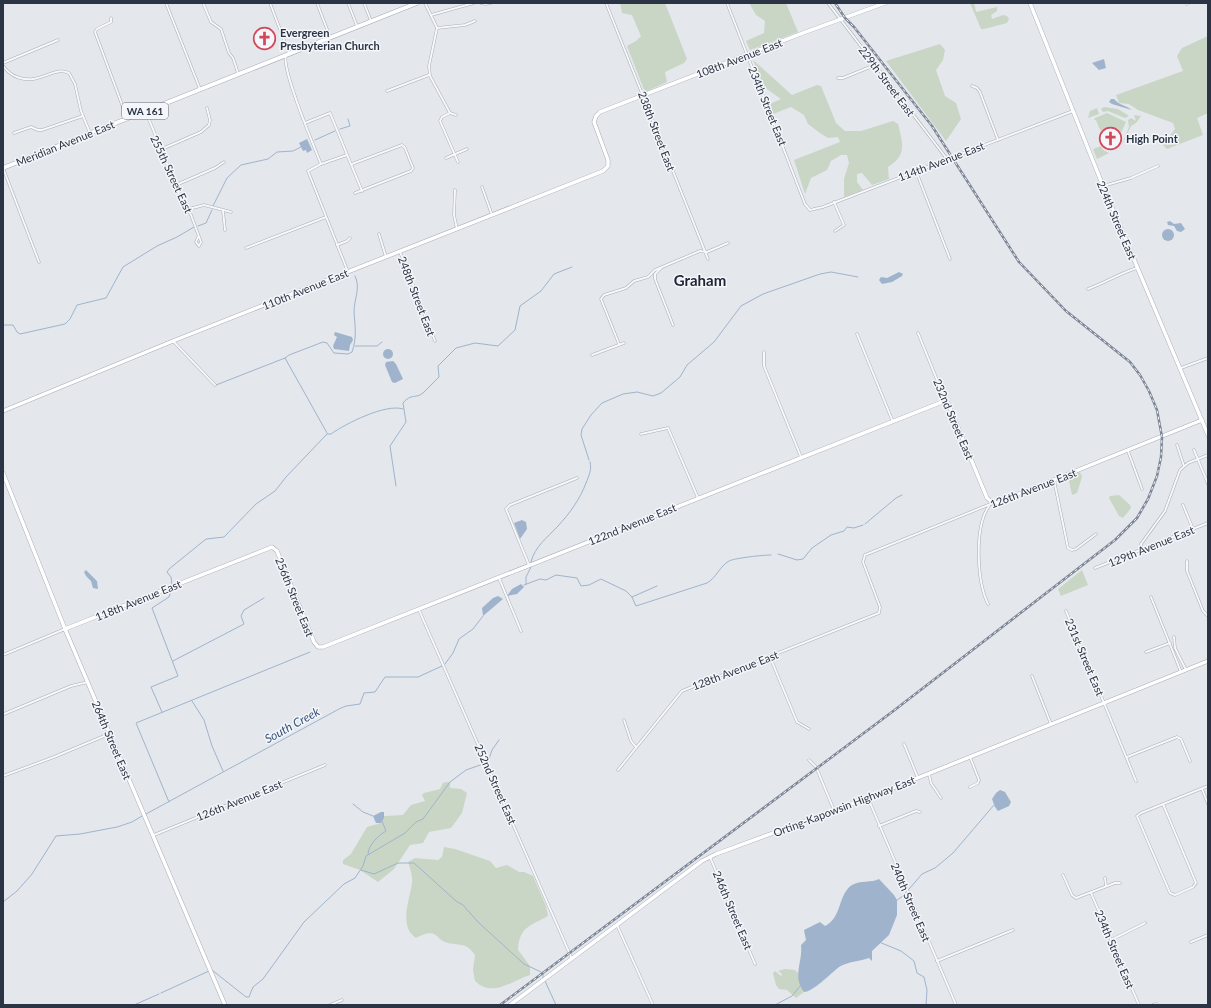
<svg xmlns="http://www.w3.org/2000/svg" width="1211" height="1008" font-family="Lato,sans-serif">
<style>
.green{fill:#c9d6c5}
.water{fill:#9fb4cc}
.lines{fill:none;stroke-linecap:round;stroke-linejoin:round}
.stream{stroke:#9fb4cc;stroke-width:1}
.street-casing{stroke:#a9aeb7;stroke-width:3}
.secondary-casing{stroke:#a9aeb7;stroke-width:4.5}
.primary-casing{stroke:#a3abb8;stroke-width:5}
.street{stroke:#f7f8fa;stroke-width:2}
.secondary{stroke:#fff;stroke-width:3.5}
.primary{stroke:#fff;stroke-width:4}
.rail-casing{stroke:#7d8696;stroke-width:2.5}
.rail{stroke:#f4f6f9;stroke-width:1;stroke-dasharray:3;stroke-linecap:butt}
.labels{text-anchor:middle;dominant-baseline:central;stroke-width:3;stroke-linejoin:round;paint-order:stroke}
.shield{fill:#f4f6f9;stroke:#676e7b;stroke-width:1}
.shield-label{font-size:10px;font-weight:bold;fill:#2b3445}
.poi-label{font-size:11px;font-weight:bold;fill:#2b3445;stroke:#f4f6f9;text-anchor:start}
.street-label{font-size:11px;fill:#2b3445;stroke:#f4f6f9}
.water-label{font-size:12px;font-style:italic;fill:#34527a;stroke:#f4f6f9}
.district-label{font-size:15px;font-weight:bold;fill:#1d2536;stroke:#f4f6f9}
</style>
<rect width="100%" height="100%" fill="#e4e7ec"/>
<g class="green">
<path d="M 620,3 L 665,3 L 687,59 L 684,63 L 665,72 L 667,82 L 645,92 L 627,46 L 636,41 L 641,36 L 632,15 L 622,13 Z"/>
<path d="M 749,3 L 786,3 L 798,32 L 750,50 L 746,41 L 764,33 L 765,21 L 756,15 Z"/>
<path d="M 970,3 L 974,3 L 976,12 L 997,7 L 997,11 L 991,15 L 992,19 L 1003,15 L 1007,16 L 1009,19 L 1007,23 L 984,29 L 981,29 Z"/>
<path d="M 1208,36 L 1208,113 L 1197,118 L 1203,135 L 1167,149 L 1163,145 L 1175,129 L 1173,123 L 1138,110 L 1129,104 L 1119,103 L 1116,95 L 1183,71 L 1177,56 L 1182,48 Z"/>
<path d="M 940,44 L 945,50 L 943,60 L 936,70 L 945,96 L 956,103 L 961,119 L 946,141 L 886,61 Z"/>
<path d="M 753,60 L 792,95 L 817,85 L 821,86 L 836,123 L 845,131 L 861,131 L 893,121 L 898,124 C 903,144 907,155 888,167 L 889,179 L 872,185 L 862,173 L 857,174 L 857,182 L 863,190 L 844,197 L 844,179 L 849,163 L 847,155 L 841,155 L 831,161 L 827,170 L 811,178 L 805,194 L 794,160 L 840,142 L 838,137 L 828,138 L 820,133 L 808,124 L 804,115 L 791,107 L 773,114 L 770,104 L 781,99 L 764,87 Z"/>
<path d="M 1104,107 L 1118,109 L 1129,116 L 1125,118 L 1108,111 L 1103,112 L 1101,109 Z"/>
<path d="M 1097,108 L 1099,114 L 1088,118 L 1090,111 Z"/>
<path d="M 1107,113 L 1126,122 L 1118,139 L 1115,138 L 1117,131 L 1112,128 L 1103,136 L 1104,131 L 1100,130 L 1096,120 L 1094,120 L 1095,118 Z"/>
<path d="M 1134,115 L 1141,116 L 1136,123 L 1131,126 L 1120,149 L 1129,127 L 1128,120 L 1131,118 L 1136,121 Z"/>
<path d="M 1101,146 L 1103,150 L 1109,153 L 1097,159 L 1093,149 Z"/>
<path d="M 1080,472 L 1082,477 L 1077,493 L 1072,495 L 1068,476 Z"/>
<path d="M 1119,495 L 1130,505 L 1131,508 L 1123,518 L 1119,516 L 1109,498 L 1110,496 Z"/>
<path d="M 1082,570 L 1088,585 L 1061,596 L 1058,589 Z"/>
<path d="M 447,782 L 450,782 L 450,788 L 461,789 L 467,793 L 462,813 L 451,828 L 429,832 L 423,843 L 410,845 L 394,869 L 378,882 L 360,870 L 343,864 L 343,860 L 351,854 L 367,827 L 381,823 L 384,816 L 403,815 L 411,805 L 425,801 L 422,795 L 424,793 L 440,789 L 443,783 Z"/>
<path d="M 444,847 L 455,849 L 490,861 L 496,868 L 507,865 L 519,872 L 524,872 L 533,876 L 546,906 L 548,916 C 530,926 519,927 518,950 L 530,966 L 530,975 C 511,981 493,998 475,981 L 473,970 L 475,955 C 466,942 461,946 448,943 C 434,940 439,926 416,938 C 398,926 410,899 412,883 C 413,876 410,868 408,862 L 415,858 L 438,860 L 442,857 Z"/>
<path d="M 785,969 L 795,970 L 798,973 L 804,992 L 796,998 L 787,990 L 779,989 L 776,985 L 773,973 L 775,971 L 781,976 L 782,974 L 778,971 Z"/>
</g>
<g class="water">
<path d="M 1104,59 L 1106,68 L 1099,70 L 1092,63 Z"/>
<path d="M 1111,99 L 1114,99 C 1120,106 1126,105 1132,110 L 1112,104 L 1109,102 Z"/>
<path d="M 307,139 L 312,150 L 307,153 L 306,150 L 303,151 L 299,143 Z"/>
<path d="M 1170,221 L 1174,224 L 1181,223 L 1185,229 L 1181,232 L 1177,231 L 1174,226 L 1168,225 L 1167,222 Z"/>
<circle cx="1168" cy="235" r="6"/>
<path d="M 899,272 L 903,274 L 902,276 L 892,282 L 882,284 L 879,280 L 881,277 L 887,278 Z"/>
<path d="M 335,332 L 352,337 L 353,340 L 350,345 L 349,351 L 334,349 L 333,346 L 337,337 L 334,335 Z"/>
<circle cx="388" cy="354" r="5"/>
<path d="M 393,361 L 396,364 L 403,379 L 395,383 L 392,382 L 385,365 L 386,362 Z"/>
<path d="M 522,520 L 526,522 L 527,529 L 520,539 L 514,523 Z"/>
<path d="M 86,570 L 97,581 L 98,589 L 93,588 L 91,581 L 86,576 L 84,572 Z"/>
<path d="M 521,584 L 524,587 L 517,594 L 507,596 L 512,589 Z"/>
<path d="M 498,596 L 503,599 L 483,616 L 482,608 L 493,598 Z"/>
<path d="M 1000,790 L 1005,792 L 1011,802 L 1009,806 L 998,811 L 995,807 L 992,799 L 996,793 Z"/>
<path d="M 381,812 L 384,812 L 384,818 L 381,823 L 376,823 L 373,816 Z"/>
<path d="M 879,879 L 894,895 L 897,900 L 897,915 L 889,935 L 872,951 L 872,961 L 869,958 C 858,962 849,961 839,967 C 830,974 813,992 804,992 C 792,976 803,962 801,945 L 806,940 L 804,930 L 820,922 L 825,926 C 842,918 838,894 852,885 C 861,880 871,883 879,879 Z"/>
</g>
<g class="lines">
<g class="stream">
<path d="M 340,129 L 350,126 L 348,119"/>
<path d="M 315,140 L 335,131"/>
<path d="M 213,206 L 227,178 L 241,165 L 268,159 L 277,152 L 293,151 L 301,147"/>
<path d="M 198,226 L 206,223 L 212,210"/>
<path d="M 3,325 L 13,325 L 17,332 L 20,334 L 65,324 L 70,319 L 77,305 L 106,298 L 123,267 L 157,246 L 177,237 L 194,227"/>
<path d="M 355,346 L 377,346 L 382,342"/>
<path d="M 285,358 L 289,355 L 323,342 L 327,343 L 334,353 L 348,354 L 352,352 C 357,338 355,326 354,312 C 354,299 361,288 355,276"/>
<path d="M 216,385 L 285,358 L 327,433"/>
<path d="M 589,460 L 581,435 L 582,429 L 591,415 L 602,403 L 623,394 L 637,392 L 653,396 L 661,393 L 680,377 L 687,365 L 714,342 L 741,306 L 763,294 L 820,274 L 831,272 L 858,277"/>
<path d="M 396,486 L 390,446 L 406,422 L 403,403 C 411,393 416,399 423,393 L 439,377 L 438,366 L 456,348 L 475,343 L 498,346 L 515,330 L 520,306 L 541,291 L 554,274 L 572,267"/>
<path d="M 865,524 L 896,498 L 902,495"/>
<path d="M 778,554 L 797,560 L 803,559 L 812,548 L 831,535 L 844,531 L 847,527 L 854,528 L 863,525"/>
<path d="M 531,562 C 535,546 547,538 558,526 C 570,513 580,499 586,483 C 589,476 592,469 590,462"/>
<path d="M 526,584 L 526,577 L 531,567"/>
<path d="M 172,585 L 171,577 L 167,572 L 169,569 L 206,539 L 224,537 L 256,504 L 275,491 L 286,477 L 327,434 L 331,434 C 345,424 386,403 403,409"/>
<path d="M 524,585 L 540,579 L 546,580 L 556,575 L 577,578 L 581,586 L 589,585 L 601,579 L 626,591 L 632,597 L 636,606 L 707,583 C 716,578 720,566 729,561 C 735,558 763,555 771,555"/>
<path d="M 632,597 L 657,586"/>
<path d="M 173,661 L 244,624 L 241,616 L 244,610 L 264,598"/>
<path d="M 445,664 L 453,653 L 459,639 L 473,629 L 483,616"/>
<path d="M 192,701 L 204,720 L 212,746 L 223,771"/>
<path d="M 162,712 L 151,687 L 178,676 L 152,608 L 169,597 L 172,588"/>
<path d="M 488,762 L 492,750 L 499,740"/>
<path d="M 169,802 L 136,723 L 310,652"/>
<path d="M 353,804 L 363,812 L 373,816"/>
<path d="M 146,814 L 339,709 L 346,706 L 360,704 L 364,693 L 375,692 L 385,677 L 418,677 L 442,666"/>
<path d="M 368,854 C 368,845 379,835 386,831 L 382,821"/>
<path d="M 361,870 L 374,874 L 398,863 L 414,863 L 456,901 L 463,905 L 478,922 L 524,964 L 541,972"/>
<path d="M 896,901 L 904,895 L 922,874 L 935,868 L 953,853 L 994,805"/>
<path d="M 3,902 L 17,891 L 32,874 L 56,836 L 80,834 L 117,827 L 132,822 L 142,816"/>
<path d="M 879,942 L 901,951 L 914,961 L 917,973 L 924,977 L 927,990 L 926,1005"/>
<path d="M 212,970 L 246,997 L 249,997 L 253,987 L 263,979 L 304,922 L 344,884 L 355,878 L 363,866 L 366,856 L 405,833 L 416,822 L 423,819 L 450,782 L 466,770 L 486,763"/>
<path d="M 543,978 L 543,974"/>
<path d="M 545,981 L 556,1005"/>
<path d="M 161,993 L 209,971"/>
<path d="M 134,1005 L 159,994"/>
<path d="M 775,1005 L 792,996 L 801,985"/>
</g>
<defs>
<g id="street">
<path d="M 166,3 L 200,89"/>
<path d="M 203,3 L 211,22 L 221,29 L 229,53 L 233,58 L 238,73"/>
<path d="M 270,3 L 289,53"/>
<path d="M 317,3 L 330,37"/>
<path d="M 348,3 L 357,26"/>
<path d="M 364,3 L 371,21"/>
<path d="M 425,3 L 437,28 L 429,66 L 430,76 L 450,113"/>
<path d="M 481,3 L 485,4 L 491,3"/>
<path d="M 606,3 L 708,259"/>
<path d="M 727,3 L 805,204 L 810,210 L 823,207 L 1073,111"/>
<path d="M 828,3 L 947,159"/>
<path d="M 1187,4 L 1189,3"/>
<path d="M 431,15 L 474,3"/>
<path d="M 111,18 L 111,22 L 97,29 L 95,32 L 127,118"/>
<path d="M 437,28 L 465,25 L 475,21"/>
<path d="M 286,55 C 281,69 314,146 321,164"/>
<path d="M 3,63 L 58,40"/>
<path d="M 3,66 C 7,71 11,75 17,77 C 39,86 54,65 69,73 L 75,84 L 81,111 L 90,133"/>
<path d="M 838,78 L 843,78 L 875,65"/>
<path d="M 972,86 L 977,88 L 980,92 L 998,140"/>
<path d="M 387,91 L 429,75"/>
<path d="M 146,112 L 180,196 L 191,215 L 201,242 L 199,246 L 196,242 L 198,237"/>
<path d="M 456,115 L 450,113 L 442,117 L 440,121 L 458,162"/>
<path d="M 305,123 L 330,113 L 362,191"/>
<path d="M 14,133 L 31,127 L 38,130 L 42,130 L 83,116"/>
<path d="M 162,149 L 201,132 L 209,125 L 210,120 L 207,108"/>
<path d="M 347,155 L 321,164 L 308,171 L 348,272"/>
<path d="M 446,158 L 467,149"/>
<path d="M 352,164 L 402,145 L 405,148 L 413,168 L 411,171 L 355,193"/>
<path d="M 3,168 L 39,262"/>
<path d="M 916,171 L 950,259"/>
<path d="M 176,185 L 215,168 L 224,162"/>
<path d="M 1103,186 L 1131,178 L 1158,166"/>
<path d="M 482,187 L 492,215"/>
<path d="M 455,190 L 454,215 L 457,229"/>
<path d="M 834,202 L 844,225 L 835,231"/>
<path d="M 189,209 L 204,205 L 231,212"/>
<path d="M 223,211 L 225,230"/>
<path d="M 379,234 L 386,257"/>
<path d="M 337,245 L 347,241 L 350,238"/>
<path d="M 246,248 L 326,217"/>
<path d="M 400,252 L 435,341"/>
<path d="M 661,268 L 655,274 L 655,279 L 673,325"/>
<path d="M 1088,289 C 1105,283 1120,273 1137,268"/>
<path d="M 918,333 L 946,402"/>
<path d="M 857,334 L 893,422"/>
<path d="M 173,341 L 215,385"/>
<path d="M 619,344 L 601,299 L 604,295 L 626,288 L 634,281 L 648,277 L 655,270 L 700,251 L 707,252 L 728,243"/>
<path d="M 764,352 L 764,366 L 801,457"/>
<path d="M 592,355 L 624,343"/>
<path d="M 1181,368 L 1208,358"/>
<path d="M 641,434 L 668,428 L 698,498"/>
<path d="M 1177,445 L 1184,466"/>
<path d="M 1194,450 L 1208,484"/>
<path d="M 1128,451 L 1142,489"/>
<path d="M 1054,480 L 1068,548 L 1072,550 L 1076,549 L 1096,534"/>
<path d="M 1183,505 L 1193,529"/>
<path d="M 1141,549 L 1141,544 L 1165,511 L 1180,470 L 1188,463 L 1208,455"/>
<path d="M 1187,561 L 1187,571 L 1203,611 L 1208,616"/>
<path d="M 529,565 L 506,509 L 510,505 L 577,478"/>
<path d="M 1095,568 L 1208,523"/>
<path d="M 499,578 L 521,631"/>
<path d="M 1151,597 L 1181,672"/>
<path d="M 988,604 C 977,582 974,527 989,506"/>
<path d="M 419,610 L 572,959"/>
<path d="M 1066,611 L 1104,703"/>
<path d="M 1174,637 L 1175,648 L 1186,670"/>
<path d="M 1146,652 L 1170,643"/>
<path d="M 3,655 L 65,629"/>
<path d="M 770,657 L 797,722 L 809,729"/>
<path d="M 1032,676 L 1051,724"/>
<path d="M 1104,703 L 1136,781"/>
<path d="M 4,714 L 71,686 L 88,682"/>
<path d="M 624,720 L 631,741 L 636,747"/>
<path d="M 904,744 L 918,778"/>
<path d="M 970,757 L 979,780 L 978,783 L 970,787"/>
<path d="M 1127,757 L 1177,737 L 1181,739 L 1190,761"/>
<path d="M 809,760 L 816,767 L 834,810"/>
<path d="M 618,770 L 682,691 L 879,613 L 880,607 L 863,562 L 865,555 L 993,503"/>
<path d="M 929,774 L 931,783 L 941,798"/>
<path d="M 3,776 L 54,757 L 109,734"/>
<path d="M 1202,789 L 1208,804"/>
<path d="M 868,798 L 956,1005"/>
<path d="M 1163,804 L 1196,883 L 1193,887 L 1175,895 L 1170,893 L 1137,816 L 1141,813 L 1208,786"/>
<path d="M 879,826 L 916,811 L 920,812"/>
<path d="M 154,835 L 325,765"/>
<path d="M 710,857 L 755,964"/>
<path d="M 1063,875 L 1072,895 L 1076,898 L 1115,883 L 1120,883"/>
<path d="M 1105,878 L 1106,886"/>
<path d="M 1091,893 L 1139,1005"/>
<path d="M 617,925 L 653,1005"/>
<path d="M 1111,940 L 1145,923"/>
<path d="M 1191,942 L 1208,935"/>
<path d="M 937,961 L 1013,930"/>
<path d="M 330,1005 L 342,1000"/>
<path d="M 1153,1005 L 1156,1004"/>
</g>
<g id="secondary">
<path d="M 1030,3 L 1103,186 L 1208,435"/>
<path d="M 3,411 L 173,341 L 603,171 L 608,166 L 608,160 L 594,122 L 596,116 L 600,112 L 803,33 L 885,3"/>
<path d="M 3,473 L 65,629 L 225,1005"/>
<path d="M 65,629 L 272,547 L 277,551 L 314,642 L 318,647 L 323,647 L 942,402 L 948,403 L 987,498 L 993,503 L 999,502 L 1202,420"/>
<path d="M 510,1005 L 702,861 L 716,854 L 868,798 L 1208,661"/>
</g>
<path id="primary" d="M 3,168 L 417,3"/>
</defs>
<use href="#street" class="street-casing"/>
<use href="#secondary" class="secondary-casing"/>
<use href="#primary" class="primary-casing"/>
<use href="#street" class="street"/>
<use href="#secondary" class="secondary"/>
<use href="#primary" class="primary"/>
<defs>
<path id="rail" d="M 500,1005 L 892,712 L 1115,540 L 1137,518 L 1148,499 L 1157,476 L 1161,457 L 1162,437 L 1157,410 L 1149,391 L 1140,375 L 1130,362 L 1066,311 L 1019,262 L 932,126 L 854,27 L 845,18 L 835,3"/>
</defs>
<use href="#rail" class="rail-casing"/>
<use href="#rail" class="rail"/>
</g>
<defs>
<symbol id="church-ring" viewBox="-11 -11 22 22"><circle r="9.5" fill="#f4f6f9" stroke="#d1495b" stroke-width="1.5"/><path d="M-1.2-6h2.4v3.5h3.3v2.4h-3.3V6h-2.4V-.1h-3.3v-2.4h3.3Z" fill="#d1495b"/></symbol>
</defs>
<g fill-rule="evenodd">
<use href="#church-ring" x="252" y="26" width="25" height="25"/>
<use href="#church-ring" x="1098" y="126" width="25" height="25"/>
</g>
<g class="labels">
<rect class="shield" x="122" y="103" width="46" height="16" rx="3"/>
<g class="shield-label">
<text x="145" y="111">WA 161</text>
</g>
<g class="poi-label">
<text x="280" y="32">Evergreen<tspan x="280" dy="13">Presbyterian Church</tspan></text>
<text x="1126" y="138">High Point</text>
</g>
<g class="street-label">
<text transform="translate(739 58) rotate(-21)">108th Avenue East</text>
<text transform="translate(887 81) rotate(53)">229th Street East</text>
<text transform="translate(768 106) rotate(68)">234th Street East</text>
<text transform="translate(657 131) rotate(69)">238th Street East</text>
<text transform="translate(65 143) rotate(-22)">Meridian Avenue East</text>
<text transform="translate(941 161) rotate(-21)">114th Avenue East</text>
<text transform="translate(172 174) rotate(65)">255th Street East</text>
<text transform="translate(1117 220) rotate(67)">224th Street East</text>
<text transform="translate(305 289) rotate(-22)">110th Avenue East</text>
<text transform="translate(417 296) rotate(69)">248th Street East</text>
<text transform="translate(954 419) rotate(67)">232nd Street East</text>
<text transform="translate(1033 488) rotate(-21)">126th Avenue East</text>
<text transform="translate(632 524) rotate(-22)">122nd Avenue East</text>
<text transform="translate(1151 546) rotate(-22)">129th Avenue East</text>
<text transform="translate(295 597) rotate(68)">256th Street East</text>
<text transform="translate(138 600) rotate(-22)">118th Avenue East</text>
<text transform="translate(1085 657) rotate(67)">231st Street East</text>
<text transform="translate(735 670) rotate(-21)">128th Avenue East</text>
<text transform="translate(112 740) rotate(67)">264th Street East</text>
<text transform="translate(496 784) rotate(66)">252nd Street East</text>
<text transform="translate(239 800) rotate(-22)">126th Avenue East</text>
<text transform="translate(844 806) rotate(-21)">Orting-Kapowsin Highway East</text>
<text transform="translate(911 902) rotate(67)">240th Street East</text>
<text transform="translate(733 910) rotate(67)">246th Street East</text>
<text transform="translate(1115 949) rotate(67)">234th Street East</text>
</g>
<g class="water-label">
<text transform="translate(292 725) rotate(-29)">South Creek</text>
</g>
<g class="district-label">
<text x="700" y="280">Graham</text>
</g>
</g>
<rect width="1211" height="1008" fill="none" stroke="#2b3445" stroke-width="8"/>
</svg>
